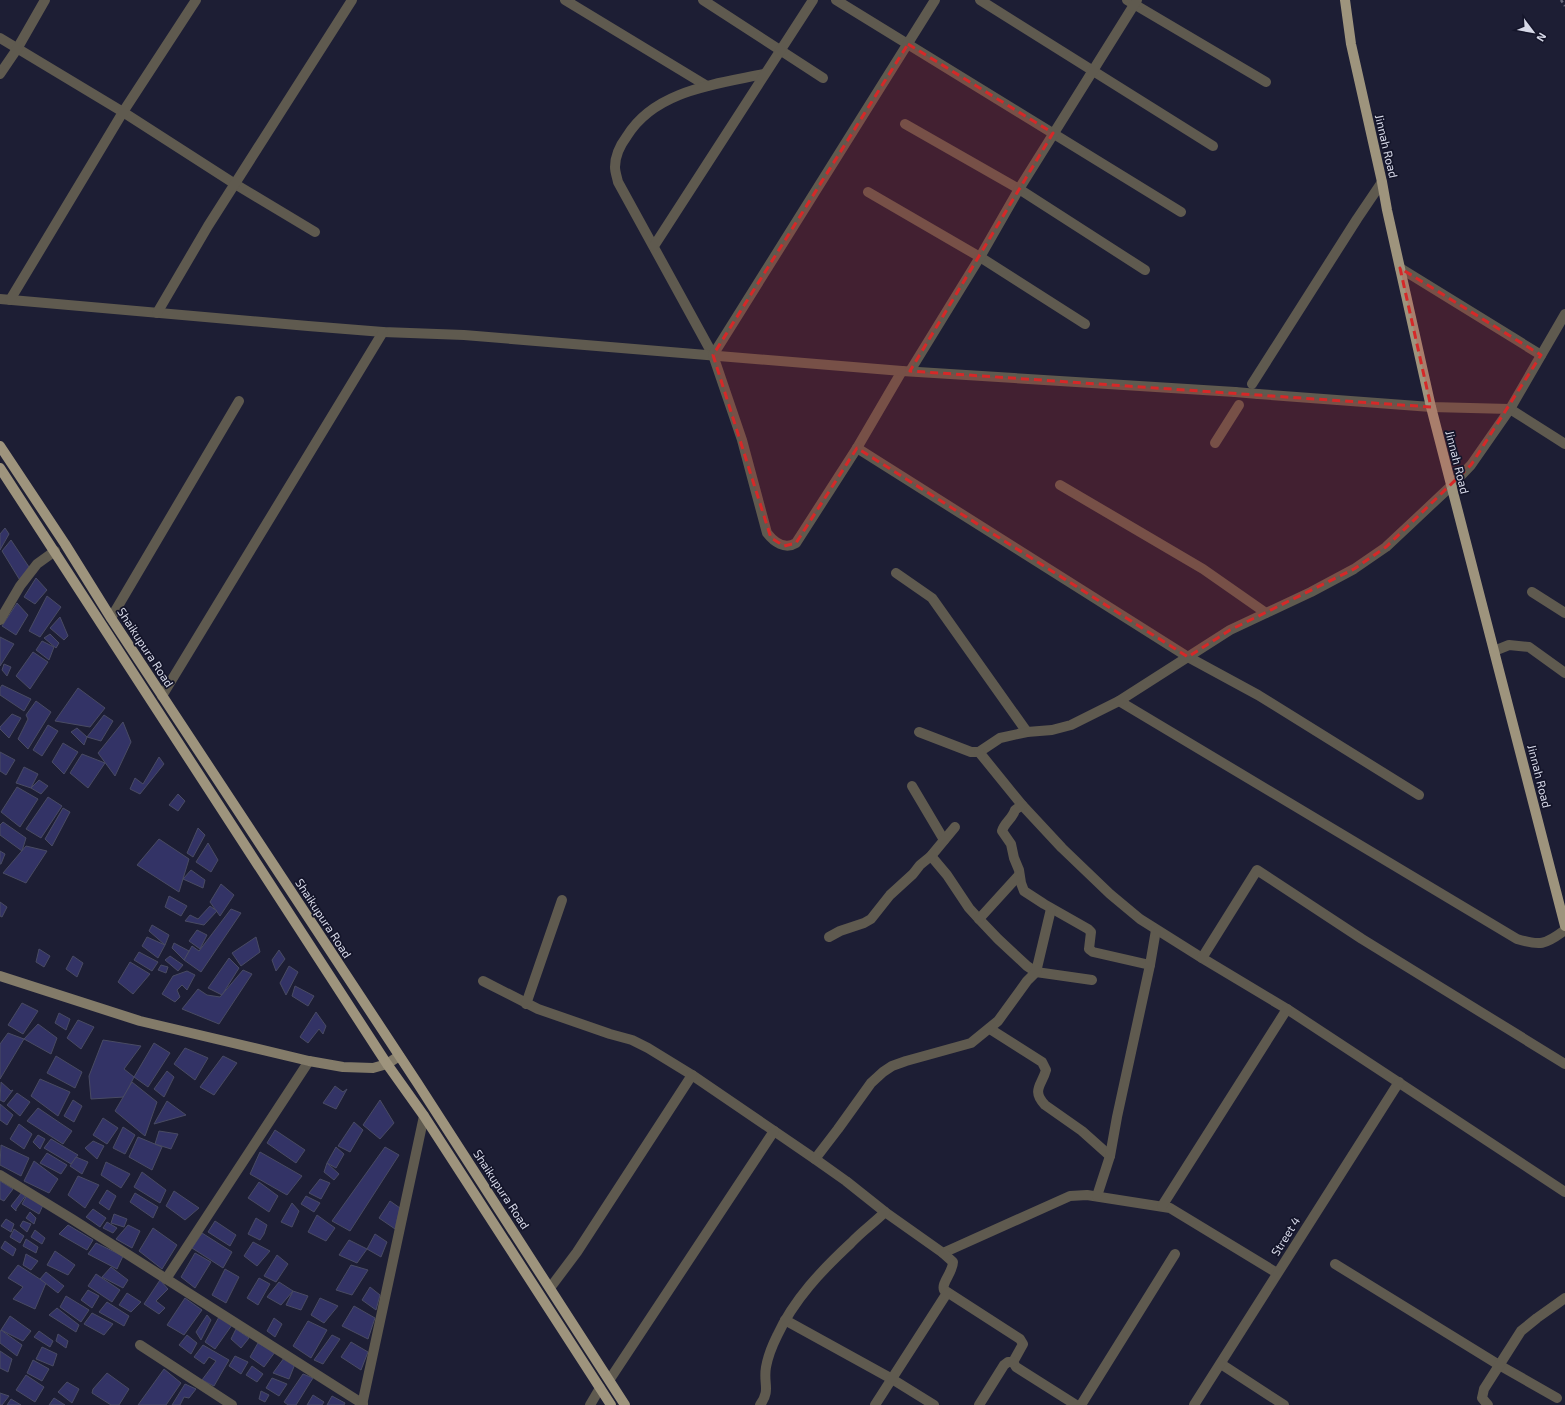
<svg xmlns="http://www.w3.org/2000/svg" width="1565" height="1405" font-family="'Exo 2',sans-serif">
<style>
.building{fill:#336;stroke:#494b63}
.lines{fill:none;stroke-linecap:round;stroke-linejoin:round}
.path{stroke:#67687b;stroke-width:2.5;stroke-dasharray:3 3;stroke-linecap:butt}
.street{stroke:#5f5a4f;stroke-width:10}
.secondary{stroke:#837b69;stroke-width:10}
.primary{stroke:#9e947d;stroke-width:10}
.street-bridge{stroke:#5f5a4f;stroke-width:10}
.marked{fill:#d62828;fill-opacity:0.2;stroke:#d62828;stroke-width:3;stroke-dasharray:8 5;stroke-linejoin:round}
.labels{text-anchor:middle;dominant-baseline:central;stroke-width:3.5;stroke-linejoin:round;paint-order:stroke}
.street-label{font-size:12px;fill:#d7d9e8;stroke:#14152a}
</style>
<rect width="100%" height="100%" fill="#1d1e34"/>
<g class="building">
<path d="M 5,528 L 9,534 L 0,550 L 0,534 Z"/>
<path d="M 11,540 L 31,570 L 21,582 L 2,551 Z"/>
<path d="M 36,578 L 47,590 L 35,604 L 24,597 Z"/>
<path d="M 47,596 L 61,607 L 40,637 L 29,631 Z"/>
<path d="M 17,603 L 28,615 L 16,635 L 2,626 Z"/>
<path d="M 60,617 L 68,636 L 64,640 L 50,628 Z"/>
<path d="M 50,634 L 59,643 L 56,648 L 44,638 Z"/>
<path d="M 0,637 L 14,644 L 0,666 Z"/>
<path d="M 42,641 L 54,647 L 49,660 L 36,650 Z"/>
<path d="M 33,652 L 48,662 L 30,689 L 16,676 Z"/>
<path d="M 4,664 L 11,667 L 7,676 L 2,670 Z"/>
<path d="M 2,685 L 31,699 L 24,711 L 0,695 L 0,688 Z"/>
<path d="M 78,688 L 105,708 L 90,727 L 55,721 Z"/>
<path d="M 36,701 L 51,712 L 28,749 L 18,739 L 28,719 L 26,715 Z"/>
<path d="M 12,714 L 21,718 L 9,738 L 0,729 L 0,727 Z"/>
<path d="M 104,715 L 113,721 L 101,741 L 87,737 Z"/>
<path d="M 123,722 L 131,742 L 115,776 L 98,753 Z"/>
<path d="M 48,725 L 58,731 L 42,756 L 33,750 Z"/>
<path d="M 77,728 L 87,737 L 84,745 L 71,732 Z"/>
<path d="M 63,743 L 78,752 L 64,774 L 52,762 Z"/>
<path d="M 0,752 L 15,760 L 6,775 L 0,771 Z"/>
<path d="M 82,754 L 105,763 L 88,788 L 70,773 Z"/>
<path d="M 159,757 L 164,764 L 140,794 L 130,789 L 135,778 L 143,784 Z"/>
<path d="M 24,767 L 38,774 L 31,788 L 16,783 Z"/>
<path d="M 39,780 L 48,786 L 41,794 L 31,788 Z"/>
<path d="M 17,787 L 38,799 L 20,827 L 1,812 Z"/>
<path d="M 178,794 L 185,801 L 178,811 L 169,805 Z"/>
<path d="M 48,797 L 62,806 L 41,838 L 26,829 Z"/>
<path d="M 63,808 L 70,812 L 52,846 L 45,839 Z"/>
<path d="M 3,822 L 26,838 L 22,851 L 0,835 L 0,825 Z"/>
<path d="M 198,828 L 205,835 L 193,857 L 187,853 Z"/>
<path d="M 159,839 L 189,859 L 179,892 L 137,865 Z"/>
<path d="M 208,843 L 218,860 L 211,872 L 196,862 Z"/>
<path d="M 26,846 L 47,851 L 26,883 L 3,873 Z"/>
<path d="M 0,851 L 5,854 L 1,864 L 0,864 Z"/>
<path d="M 191,870 L 205,880 L 203,888 L 183,879 Z"/>
<path d="M 221,884 L 234,895 L 220,916 L 210,902 Z"/>
<path d="M 169,896 L 187,906 L 181,916 L 165,907 Z"/>
<path d="M 0,902 L 7,907 L 2,917 L 0,916 Z"/>
<path d="M 210,906 L 217,911 L 204,925 L 185,921 L 190,915 L 198,919 Z"/>
<path d="M 231,909 L 241,913 L 201,972 L 184,960 L 192,946 L 199,951 Z"/>
<path d="M 152,925 L 169,935 L 165,945 L 149,931 Z"/>
<path d="M 197,930 L 207,935 L 200,949 L 189,941 Z"/>
<path d="M 147,937 L 165,945 L 158,958 L 142,946 Z"/>
<path d="M 256,937 L 260,952 L 241,966 L 232,953 Z"/>
<path d="M 174,943 L 189,951 L 184,960 L 172,948 Z"/>
<path d="M 39,949 L 50,956 L 44,967 L 36,962 Z"/>
<path d="M 279,950 L 285,959 L 276,971 L 272,960 Z"/>
<path d="M 139,952 L 158,962 L 152,971 L 134,960 Z"/>
<path d="M 73,956 L 83,963 L 77,977 L 66,969 Z"/>
<path d="M 170,956 L 183,965 L 178,971 L 165,960 Z"/>
<path d="M 229,958 L 239,968 L 222,995 L 208,988 Z"/>
<path d="M 130,962 L 150,974 L 133,994 L 118,982 Z"/>
<path d="M 161,965 L 168,967 L 166,973 L 158,970 Z"/>
<path d="M 289,966 L 298,972 L 286,995 L 280,983 Z"/>
<path d="M 243,970 L 252,974 L 219,1024 L 182,1009 L 198,989 L 207,995 L 220,997 Z"/>
<path d="M 187,971 L 195,975 L 187,990 L 182,985 L 177,990 L 180,997 L 175,1002 L 162,994 L 173,976 Z"/>
<path d="M 295,986 L 314,996 L 308,1006 L 292,996 Z"/>
<path d="M 22,1003 L 38,1011 L 23,1034 L 8,1025 Z"/>
<path d="M 316,1012 L 326,1026 L 323,1034 L 319,1029 L 308,1043 L 300,1037 Z"/>
<path d="M 59,1013 L 70,1019 L 66,1030 L 55,1023 Z"/>
<path d="M 78,1020 L 94,1027 L 81,1049 L 67,1038 Z"/>
<path d="M 38,1024 L 57,1038 L 51,1054 L 24,1039 Z"/>
<path d="M 8,1033 L 24,1039 L 0,1079 L 0,1044 Z"/>
<path d="M 103,1040 L 141,1046 L 124,1069 L 134,1077 L 124,1097 L 91,1099 L 89,1076 Z"/>
<path d="M 154,1043 L 170,1053 L 148,1087 L 134,1077 Z"/>
<path d="M 185,1048 L 208,1058 L 195,1080 L 174,1064 Z"/>
<path d="M 56,1056 L 82,1072 L 75,1088 L 47,1073 Z"/>
<path d="M 223,1056 L 237,1063 L 214,1095 L 200,1087 Z"/>
<path d="M 167,1071 L 174,1077 L 164,1097 L 154,1089 Z"/>
<path d="M 40,1079 L 70,1092 L 58,1116 L 31,1096 Z"/>
<path d="M 1,1082 L 11,1091 L 13,1090 L 4,1102 L 0,1100 Z"/>
<path d="M 132,1082 L 157,1102 L 145,1136 L 115,1111 Z"/>
<path d="M 335,1086 L 343,1092 L 347,1089 L 336,1109 L 323,1103 Z"/>
<path d="M 17,1093 L 30,1102 L 20,1116 L 7,1105 Z"/>
<path d="M 73,1100 L 82,1106 L 74,1122 L 64,1116 Z"/>
<path d="M 380,1100 L 394,1123 L 380,1139 L 363,1125 Z"/>
<path d="M 167,1101 L 186,1115 L 154,1124 Z"/>
<path d="M 0,1104 L 13,1115 L 7,1125 L 0,1120 Z"/>
<path d="M 38,1108 L 72,1131 L 63,1144 L 27,1121 Z"/>
<path d="M 103,1118 L 118,1128 L 107,1144 L 93,1135 Z"/>
<path d="M 354,1122 L 363,1130 L 350,1152 L 338,1146 Z"/>
<path d="M 19,1124 L 32,1134 L 24,1149 L 10,1139 Z"/>
<path d="M 123,1127 L 135,1135 L 125,1154 L 113,1148 Z"/>
<path d="M 275,1130 L 305,1150 L 296,1163 L 267,1143 Z"/>
<path d="M 159,1131 L 178,1134 L 171,1149 L 155,1144 Z"/>
<path d="M 38,1135 L 45,1139 L 40,1149 L 33,1142 Z"/>
<path d="M 138,1137 L 162,1147 L 152,1170 L 129,1157 Z"/>
<path d="M 51,1139 L 78,1155 L 71,1164 L 44,1148 Z"/>
<path d="M 93,1141 L 104,1146 L 97,1159 L 85,1148 Z"/>
<path d="M 1,1145 L 29,1158 L 21,1176 L 0,1165 Z"/>
<path d="M 336,1147 L 344,1154 L 336,1168 L 327,1163 Z"/>
<path d="M 385,1147 L 399,1155 L 350,1231 L 332,1221 Z"/>
<path d="M 260,1152 L 302,1176 L 287,1195 L 250,1174 Z"/>
<path d="M 47,1153 L 67,1165 L 61,1174 L 40,1163 Z"/>
<path d="M 76,1157 L 88,1162 L 82,1174 L 70,1166 Z"/>
<path d="M 34,1161 L 58,1179 L 49,1193 L 24,1181 Z"/>
<path d="M 106,1162 L 130,1174 L 121,1188 L 101,1175 Z"/>
<path d="M 327,1163 L 339,1174 L 334,1180 L 324,1172 Z"/>
<path d="M 142,1172 L 166,1190 L 160,1203 L 134,1187 Z"/>
<path d="M 78,1176 L 99,1185 L 85,1208 L 68,1195 Z"/>
<path d="M 320,1179 L 330,1183 L 321,1199 L 309,1193 Z"/>
<path d="M 0,1181 L 13,1189 L 4,1201 L 0,1199 Z"/>
<path d="M 259,1182 L 278,1196 L 269,1212 L 248,1198 Z"/>
<path d="M 107,1190 L 116,1196 L 109,1210 L 99,1203 Z"/>
<path d="M 174,1191 L 199,1208 L 185,1220 L 166,1206 Z"/>
<path d="M 22,1192 L 26,1195 L 16,1209 L 16,1211 L 11,1206 Z"/>
<path d="M 135,1193 L 158,1207 L 153,1218 L 130,1202 Z"/>
<path d="M 27,1195 L 43,1205 L 39,1214 L 22,1204 Z"/>
<path d="M 306,1196 L 320,1203 L 314,1212 L 301,1204 Z"/>
<path d="M 390,1201 L 400,1208 L 395,1229 L 379,1218 Z"/>
<path d="M 292,1203 L 299,1211 L 292,1227 L 281,1222 Z"/>
<path d="M 93,1209 L 106,1218 L 100,1227 L 86,1217 Z"/>
<path d="M 30,1212 L 36,1218 L 34,1224 L 26,1218 Z"/>
<path d="M 114,1214 L 127,1219 L 124,1227 L 111,1223 Z"/>
<path d="M 317,1215 L 335,1228 L 326,1241 L 308,1232 Z"/>
<path d="M 256,1218 L 267,1225 L 264,1234 L 260,1240 L 248,1234 Z"/>
<path d="M 6,1219 L 14,1224 L 11,1232 L 1,1226 Z"/>
<path d="M 23,1221 L 31,1224 L 27,1232 L 20,1226 Z"/>
<path d="M 215,1221 L 236,1235 L 230,1246 L 208,1232 Z"/>
<path d="M 107,1222 L 117,1228 L 113,1233 L 103,1228 Z"/>
<path d="M 68,1225 L 93,1240 L 87,1250 L 59,1234 Z"/>
<path d="M 128,1225 L 140,1231 L 132,1248 L 116,1239 Z"/>
<path d="M 153,1228 L 177,1245 L 162,1269 L 139,1251 Z"/>
<path d="M 14,1229 L 24,1236 L 20,1243 L 10,1237 Z"/>
<path d="M 35,1230 L 45,1238 L 42,1244 L 31,1237 Z"/>
<path d="M 202,1233 L 232,1252 L 223,1268 L 192,1248 Z"/>
<path d="M 375,1234 L 387,1242 L 381,1257 L 367,1249 Z"/>
<path d="M 26,1239 L 38,1247 L 36,1253 L 23,1246 Z"/>
<path d="M 349,1240 L 367,1249 L 357,1263 L 339,1255 Z"/>
<path d="M 5,1241 L 16,1249 L 13,1256 L 1,1248 Z"/>
<path d="M 253,1242 L 270,1251 L 257,1266 L 244,1256 Z"/>
<path d="M 96,1243 L 123,1256 L 117,1269 L 88,1254 Z"/>
<path d="M 55,1251 L 75,1265 L 68,1275 L 47,1265 Z"/>
<path d="M 195,1253 L 211,1262 L 195,1288 L 181,1277 Z"/>
<path d="M 26,1254 L 38,1261 L 31,1270 L 23,1265 Z"/>
<path d="M 277,1255 L 288,1264 L 276,1282 L 264,1276 Z"/>
<path d="M 18,1265 L 46,1283 L 35,1309 L 13,1299 L 23,1287 L 8,1278 Z"/>
<path d="M 351,1265 L 368,1270 L 352,1295 L 336,1290 Z"/>
<path d="M 111,1267 L 128,1280 L 123,1288 L 102,1277 Z"/>
<path d="M 225,1269 L 239,1277 L 226,1303 L 212,1295 Z"/>
<path d="M 46,1272 L 64,1286 L 58,1293 L 40,1279 Z"/>
<path d="M 96,1274 L 120,1290 L 112,1302 L 88,1286 Z"/>
<path d="M 259,1278 L 270,1284 L 258,1305 L 247,1298 Z"/>
<path d="M 160,1280 L 168,1289 L 156,1301 L 165,1308 L 159,1314 L 144,1304 Z"/>
<path d="M 279,1282 L 293,1291 L 281,1305 L 267,1297 Z"/>
<path d="M 370,1287 L 380,1295 L 376,1310 L 362,1300 Z"/>
<path d="M 88,1290 L 99,1296 L 92,1308 L 81,1300 Z"/>
<path d="M 293,1291 L 308,1296 L 301,1310 L 286,1305 Z"/>
<path d="M 127,1293 L 141,1302 L 131,1312 L 119,1305 Z"/>
<path d="M 66,1296 L 89,1310 L 81,1322 L 60,1307 Z"/>
<path d="M 185,1298 L 202,1310 L 184,1335 L 167,1325 Z"/>
<path d="M 320,1298 L 338,1306 L 324,1323 L 311,1315 Z"/>
<path d="M 107,1302 L 129,1316 L 124,1326 L 99,1312 Z"/>
<path d="M 354,1306 L 375,1318 L 368,1339 L 342,1326 Z"/>
<path d="M 57,1308 L 79,1325 L 76,1332 L 49,1315 Z"/>
<path d="M 92,1313 L 113,1324 L 104,1335 L 84,1324 Z"/>
<path d="M 207,1315 L 211,1320 L 201,1340 L 196,1332 Z"/>
<path d="M 10,1316 L 31,1331 L 23,1341 L 1,1330 Z"/>
<path d="M 219,1317 L 232,1325 L 215,1349 L 205,1342 Z"/>
<path d="M 274,1318 L 282,1324 L 275,1337 L 267,1331 Z"/>
<path d="M 308,1321 L 327,1330 L 311,1358 L 293,1346 Z"/>
<path d="M 236,1329 L 249,1338 L 241,1348 L 231,1339 Z"/>
<path d="M 1,1330 L 22,1345 L 17,1356 L 0,1343 L 0,1332 Z"/>
<path d="M 39,1331 L 53,1341 L 50,1347 L 34,1337 Z"/>
<path d="M 58,1334 L 68,1341 L 66,1348 L 56,1341 Z"/>
<path d="M 187,1335 L 197,1343 L 191,1354 L 179,1345 Z"/>
<path d="M 332,1335 L 340,1339 L 323,1364 L 314,1360 Z"/>
<path d="M 351,1342 L 368,1352 L 361,1370 L 341,1357 Z"/>
<path d="M 258,1343 L 275,1352 L 264,1367 L 250,1357 Z"/>
<path d="M 203,1345 L 229,1360 L 214,1386 L 202,1380 L 216,1361 L 209,1357 L 204,1364 L 194,1357 Z"/>
<path d="M 42,1347 L 57,1354 L 53,1366 L 36,1359 Z"/>
<path d="M 0,1351 L 12,1359 L 8,1372 L 0,1368 Z"/>
<path d="M 235,1356 L 248,1362 L 241,1374 L 229,1366 Z"/>
<path d="M 284,1358 L 295,1364 L 289,1379 L 273,1373 Z"/>
<path d="M 33,1360 L 49,1369 L 42,1381 L 27,1373 Z"/>
<path d="M 252,1366 L 263,1374 L 257,1382 L 246,1375 Z"/>
<path d="M 164,1369 L 181,1383 L 166,1405 L 138,1405 Z"/>
<path d="M 107,1373 L 129,1389 L 119,1405 L 111,1405 L 92,1393 L 93,1389 Z"/>
<path d="M 303,1374 L 313,1378 L 296,1405 L 288,1405 L 284,1402 Z"/>
<path d="M 26,1375 L 44,1387 L 35,1402 L 16,1390 Z"/>
<path d="M 272,1378 L 287,1384 L 279,1396 L 266,1388 Z"/>
<path d="M 67,1382 L 79,1389 L 72,1403 L 58,1392 Z"/>
<path d="M 185,1384 L 196,1389 L 189,1398 L 184,1397 L 180,1405 L 172,1405 Z"/>
<path d="M 261,1391 L 269,1395 L 265,1402 L 259,1399 Z"/>
<path d="M 0,1393 L 9,1396 L 2,1405 L 0,1405 Z"/>
<path d="M 313,1395 L 324,1402 L 322,1405 L 307,1405 Z"/>
<path d="M 332,1396 L 345,1403 L 344,1405 L 327,1405 Z"/>
<path d="M 54,1398 L 65,1405 L 49,1405 Z"/>
<path d="M 11,1399 L 21,1405 L 7,1405 Z"/>
</g>
<g class="lines">
<path class="path" d="M 1561,0 L 1565,6"/>
<g class="street">
<path d="M 565,0 L 707,86"/>
<path d="M 703,0 L 823,78"/>
<path d="M 836,0 L 1181,212"/>
<path d="M 980,0 L 1213,146"/>
<path d="M 1127,0 L 1266,82"/>
<path d="M 0,38 L 123,112 L 235,184 L 315,232"/>
<path d="M 0,74 L 17,49 L 45,0"/>
<path d="M 764,74 C 717,84 655,90 627,136 C 621,144 615,156 615,167 C 615,172 617,177 618,182 L 713,355 L 742,440 L 767,533 C 774,542 785,550 796,543 L 857,448 L 902,371"/>
<path d="M 905,124 L 1019,189 L 1145,270"/>
<path d="M 868,192 L 980,257 L 1085,324"/>
<path d="M 654,246 L 813,0"/>
<path d="M 1400,268 L 1541,355"/>
<path d="M 0,299 L 308,326 L 383,332 L 464,335 L 902,371 L 1235,392"/>
<path d="M 10,300 L 123,112 L 196,0"/>
<path d="M 157,313 L 208,226 L 352,0"/>
<path d="M 713,355 L 935,0"/>
<path d="M 910,371 L 980,257 L 1019,189 L 1137,0"/>
<path d="M 1252,384 L 1357,219 L 1382,182"/>
<path d="M 1258,394 L 1431,407 L 1510,409 L 1565,444"/>
<path d="M 1215,443 L 1239,405"/>
<path d="M 857,448 L 1188,657 L 1258,695 L 1419,795"/>
<path d="M 1060,485 L 1203,569 L 1266,613"/>
<path d="M 896,573 L 932,598 L 1027,732"/>
<path d="M 1532,592 L 1565,613"/>
<path d="M 111,618 L 239,401"/>
<path d="M 0,620 L 20,586 L 37,564 L 55,551"/>
<path d="M 1494,651 L 1509,645 L 1529,647 L 1565,673"/>
<path d="M 162,696 L 383,332"/>
<path d="M 1119,701 L 1517,939 C 1540,946 1545,945 1565,930"/>
<path d="M 919,732 L 971,752 L 979,752 L 1000,738 L 1027,732 L 1052,730 L 1071,725 L 1119,701 L 1230,630 L 1311,592 L 1354,569 L 1386,547 L 1451,486 L 1471,465 L 1510,409 L 1565,314"/>
<path d="M 979,752 L 1022,805 L 1062,848 L 1110,894 L 1140,919 L 1202,958 L 1287,1009 L 1565,1192"/>
<path d="M 912,786 L 944,840"/>
<path d="M 1022,805 L 1015,810 C 1013,818 1004,823 1002,831 L 1011,844 L 1014,858 L 1019,870 L 1021,883 L 1024,891 L 1044,904 L 1088,929 L 1091,932 L 1089,949 L 1093,952 L 1150,965"/>
<path d="M 931,856 L 947,875 L 969,908 L 979,919 L 998,939 L 1027,966 L 1036,972 L 1092,980"/>
<path d="M 979,919 L 1019,875"/>
<path d="M 829,937 L 840,931 L 864,923 L 871,919 L 890,895 L 913,874 L 920,865 L 931,856 L 955,827"/>
<path d="M 1202,958 L 1257,870 L 1362,939 L 1565,1064"/>
<path d="M 483,981 L 538,1009 L 610,1034 L 632,1040 L 648,1048 L 692,1075 L 815,1159 L 846,1181 L 885,1212 L 943,1253 L 1070,1196 L 1087,1195 L 1170,1208 L 1277,1273"/>
<path d="M 526,1004 L 562,900"/>
<path d="M 990,1029 L 1042,1062 L 1046,1070 C 1042,1085 1031,1090 1045,1105 L 1082,1131 L 1110,1156"/>
<path d="M 815,1159 L 838,1129 L 871,1083 L 883,1072 L 892,1066 L 906,1061 L 971,1043 L 998,1021 L 1027,981 L 1036,972 L 1051,909"/>
<path d="M 0,1175 L 72,1219 L 363,1404"/>
<path d="M 1097,1196 L 1110,1156 L 1117,1117 L 1150,965 L 1156,930"/>
<path d="M 1162,1206 L 1287,1009"/>
<path d="M 943,1253 L 953,1262 C 953,1272 941,1283 944,1290 L 1020,1339 L 1023,1344 L 1013,1362 L 1016,1367 L 1076,1405"/>
<path d="M 1335,1264 L 1499,1365 L 1557,1398"/>
<path d="M 166,1279 L 309,1061"/>
<path d="M 550,1288 L 577,1252 L 692,1075"/>
<path d="M 785,1320 L 892,1379 L 934,1405"/>
<path d="M 140,1345 L 232,1405"/>
<path d="M 1221,1364 L 1284,1405"/>
<path d="M 610,1379 L 774,1131"/>
<path d="M 362,1405 L 424,1116"/>
<path d="M 590,1405 L 600,1388"/>
<path d="M 760,1405 C 771,1390 763,1384 766,1367 C 768,1356 772,1346 777,1336 C 794,1299 822,1270 851,1243 C 861,1232 874,1223 885,1212"/>
<path d="M 875,1405 L 947,1293"/>
<path d="M 979,1405 L 1004,1365 L 1008,1362 L 1013,1362"/>
<path d="M 1081,1405 L 1175,1254"/>
<path d="M 1194,1405 L 1399,1082"/>
<path d="M 1488,1405 L 1482,1398 L 1484,1389 L 1521,1331 L 1537,1318 L 1565,1298"/>
</g>
<path class="secondary" d="M 0,976 L 140,1021 L 309,1061 L 343,1067 L 373,1068 L 387,1064 L 399,1056"/>
<g class="primary">
<path d="M 1345,0 L 1351,44 L 1382,182 L 1387,210 L 1431,407 L 1565,926"/>
<path d="M 0,446 L 65,544 L 111,618 L 418,1084 L 625,1405"/>
<path d="M 0,468 L 387,1064 L 424,1116 L 611,1405"/>
</g>
<path class="street-bridge" d="M 1235,392 L 1258,394"/>
</g>
<path class="marked" d="M 908,44 L 1053,133 L 910,371 L 1431,407 L 1400,268 L 1541,355 L 1471,465 L 1386,547 L 1354,569 L 1230,630 L 1188,657 L 857,448 L 796,543 L 784,546 L 771,538 L 713,355 Z"/>
<g class="labels">
<g class="street-label">
<text transform="translate(1387 146) rotate(77)">Jinnah Road</text>
<text transform="translate(1458 462) rotate(76)">Jinnah Road</text>
<text transform="translate(146 647) rotate(57)">Shaikupura Road</text>
<text transform="translate(1540 776) rotate(76)">Jinnah Road</text>
<text transform="translate(324 918) rotate(57)">Shaikupura Road</text>
<text transform="translate(502 1189) rotate(57)">Shaikupura Road</text>
<text transform="translate(1285 1236) rotate(-58)">Street 4</text>
</g>
</g>
<g transform="translate(1533 32) rotate(122)" stroke="#14152a" stroke-width="3" paint-order="stroke">
<path d="M0-3L7 15L0 10L-7 15Z" fill="#d7d9e8"/>
<text y="-6" font-size="11" font-weight="bold" text-anchor="middle" fill="#d7d9e8">N</text>
</g>
</svg>
